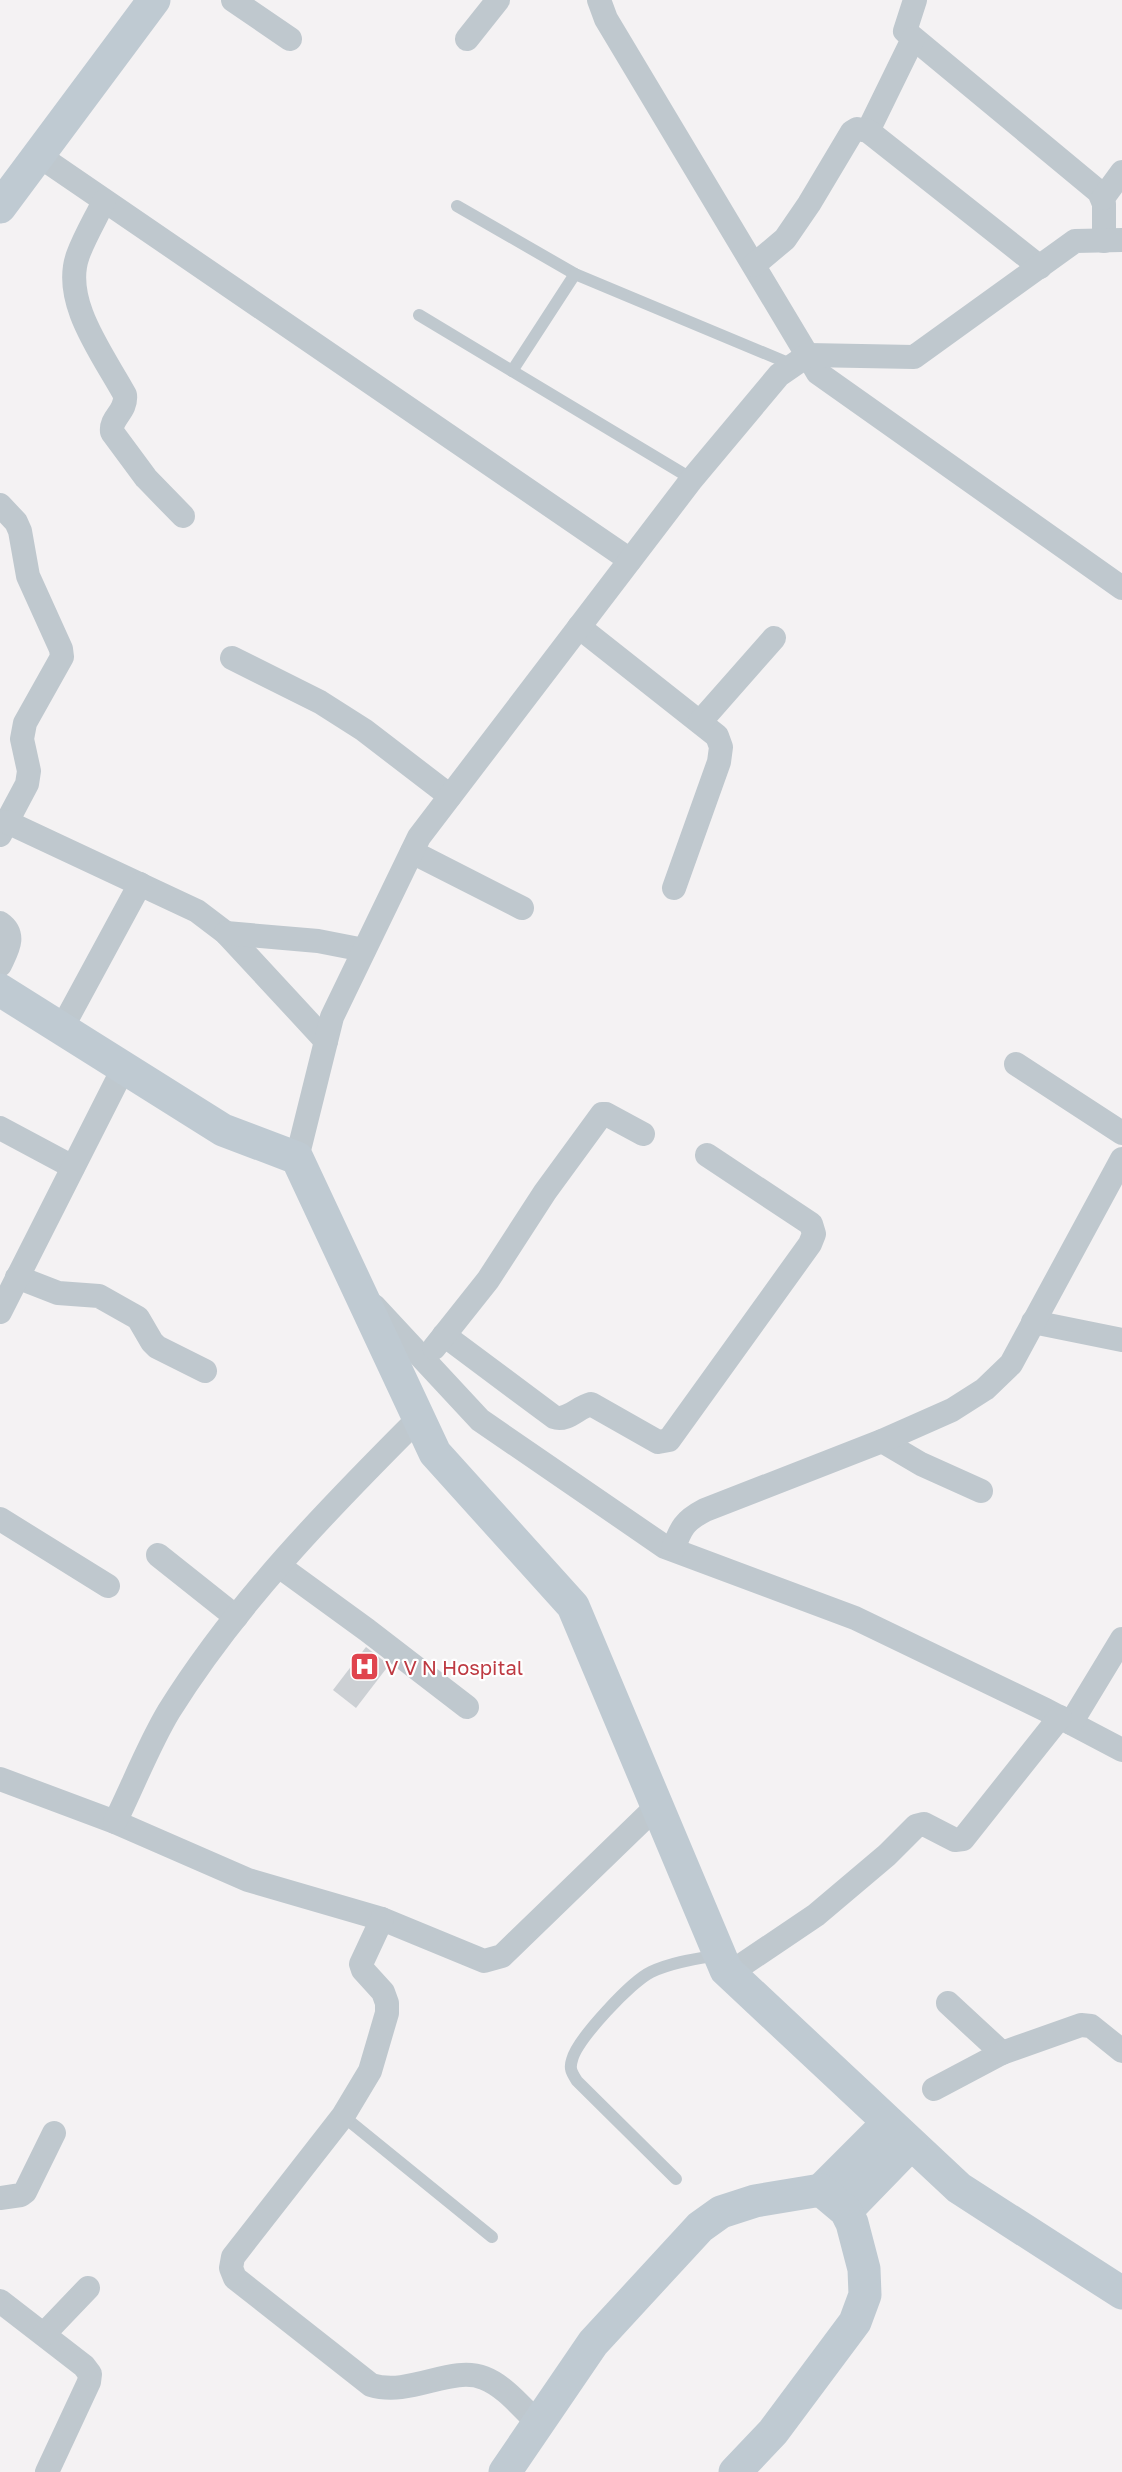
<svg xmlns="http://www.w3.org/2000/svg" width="1122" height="2472" font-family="'Golos Text',sans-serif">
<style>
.building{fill:#ccd0d4}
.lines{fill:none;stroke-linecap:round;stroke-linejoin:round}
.lane{stroke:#bfc8ce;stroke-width:12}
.street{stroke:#bfc8ce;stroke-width:24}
.secondary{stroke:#bfcad2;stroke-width:33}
.labels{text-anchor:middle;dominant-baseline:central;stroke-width:4.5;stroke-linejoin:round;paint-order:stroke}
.health-label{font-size:20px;fill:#be3a42;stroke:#fff;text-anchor:start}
</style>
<rect width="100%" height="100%" fill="#f4f2f3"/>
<path class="building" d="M 366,1647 L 389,1665 L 356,1708 L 333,1690 Z"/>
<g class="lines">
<g class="lane">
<path d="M 457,206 L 575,274 L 793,365"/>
<path d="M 419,315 L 692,479"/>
<path d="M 512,371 L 575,274"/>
<path d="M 343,2116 L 492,2237"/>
<path d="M 676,2179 L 577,2081 C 572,2073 569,2069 572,2060 C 577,2039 632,1981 651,1972 C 673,1962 696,1959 719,1955"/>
</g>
<g class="street">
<path d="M 233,0 L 290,39"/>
<path d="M 599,0 L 606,19 L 818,373 L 1122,588"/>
<path d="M 915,0 L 905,31 L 1099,192 L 1104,204 L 1104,241"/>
<path d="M 467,39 L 498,0"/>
<path d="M 868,131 L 913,39"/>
<path d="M 38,155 L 630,560"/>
<path d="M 1103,198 L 1122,172"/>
<path d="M 104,201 C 96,218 85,236 78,255 C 61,301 104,356 125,395 C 127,412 110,417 112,432 L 146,478 L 183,516"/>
<path d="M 754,265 L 785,239 L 809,204 L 852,132 L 857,129 L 868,131 L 1040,267"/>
<path d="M 0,505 L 16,522 L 20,531 L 28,576 L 61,649 L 62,657 L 25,723 L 22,739 L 29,771 L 27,784 L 0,835"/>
<path d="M 579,627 L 717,736 L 721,747 L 719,762 L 674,888"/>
<path d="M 232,658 L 320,702 L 364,730 L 450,796"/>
<path d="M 700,722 L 774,638"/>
<path d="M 7,822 L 197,911 L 226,933 L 326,1041"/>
<path d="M 412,852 L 522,908"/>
<path d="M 0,923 C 17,935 7,950 0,965"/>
<path d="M 226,933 L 318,941 L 364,950"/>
<path d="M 62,1028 L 140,884"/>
<path d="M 1016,1064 L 1122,1133"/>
<path d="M 0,1128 L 73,1167"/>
<path d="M 297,1158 L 332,1017 L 419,837 L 692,479 L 779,375 L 808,355 L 914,357 L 1075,241 L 1122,240"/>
<path d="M 17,1277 L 58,1293 L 99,1296 L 138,1318 L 152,1342 L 157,1347 L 205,1371"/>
<path d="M 374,1306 L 480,1420 L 665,1547 L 855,1618 L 1046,1710 L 1122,1750"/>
<path d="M 0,1312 L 124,1067"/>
<path d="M 1033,1322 L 1122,1340"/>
<path d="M 444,1335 L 554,1417 C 567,1422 578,1407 591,1404 L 658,1442 L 669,1440 L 810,1244 L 814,1234 L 811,1224 L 707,1155"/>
<path d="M 434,1348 L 488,1280 L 545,1192 L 602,1114 L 606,1114 L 643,1134"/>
<path d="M 882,1441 L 921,1464 L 981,1491"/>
<path d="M 0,1519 L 108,1586"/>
<path d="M 673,1549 C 681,1528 684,1521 705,1510 L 882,1441 L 952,1410 L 985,1389 L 1011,1364 L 1122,1159"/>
<path d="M 158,1555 L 236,1617"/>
<path d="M 279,1566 L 367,1630 L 467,1707"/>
<path d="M 1071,1723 L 1122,1639"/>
<path d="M 0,1779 L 115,1822 L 248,1880 L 382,1919 L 484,1961 L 502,1956 L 657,1806"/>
<path d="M 115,1822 C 133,1786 148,1746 169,1711 C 237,1602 328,1509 419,1418"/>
<path d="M 382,1919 L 361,1964 L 363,1970 L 383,1992 L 387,2003 L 387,2013 L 370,2071 L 343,2116 L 233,2257 L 231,2268 L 235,2278 L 371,2385 C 411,2397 451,2365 484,2378 C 505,2386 522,2408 538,2423"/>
<path d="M 730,1973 L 816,1915 L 887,1855 L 916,1826 L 924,1824 L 955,1840 L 963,1839 L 1060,1717"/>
<path d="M 948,2003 L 1002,2053"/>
<path d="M 934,2089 L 1002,2053 L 1081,2025 L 1091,2026 L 1122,2051"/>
<path d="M 0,2198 L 21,2195 L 25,2192 L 54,2133"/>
<path d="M 0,2301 L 84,2366 L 90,2374 L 89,2382 L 47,2472"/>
<path d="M 44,2334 L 88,2288"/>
</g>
<g class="secondary">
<path d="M 0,207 L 154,0"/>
<path d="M 0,990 L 223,1130 L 297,1158 L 435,1453 L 573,1606 L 726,1970 L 959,2188 L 1122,2293"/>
<path d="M 821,2190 L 888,2123"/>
<path d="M 846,2211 L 911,2144"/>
<path d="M 505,2472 L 593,2343 L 700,2227 L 721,2212 L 755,2201 L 821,2190 L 846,2211 L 852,2223 L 864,2269 L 865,2295 L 855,2322 L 773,2432 L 735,2472"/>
</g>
</g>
<defs>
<symbol id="hospital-square" viewBox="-11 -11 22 22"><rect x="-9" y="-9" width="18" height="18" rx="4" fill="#e0444e" stroke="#fff"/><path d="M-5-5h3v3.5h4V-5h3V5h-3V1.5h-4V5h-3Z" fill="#fff"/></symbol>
</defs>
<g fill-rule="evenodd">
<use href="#hospital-square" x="348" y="1650" width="33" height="33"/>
</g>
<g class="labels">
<g class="health-label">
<text x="385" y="1667">V V N Hospital</text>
</g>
</g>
</svg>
